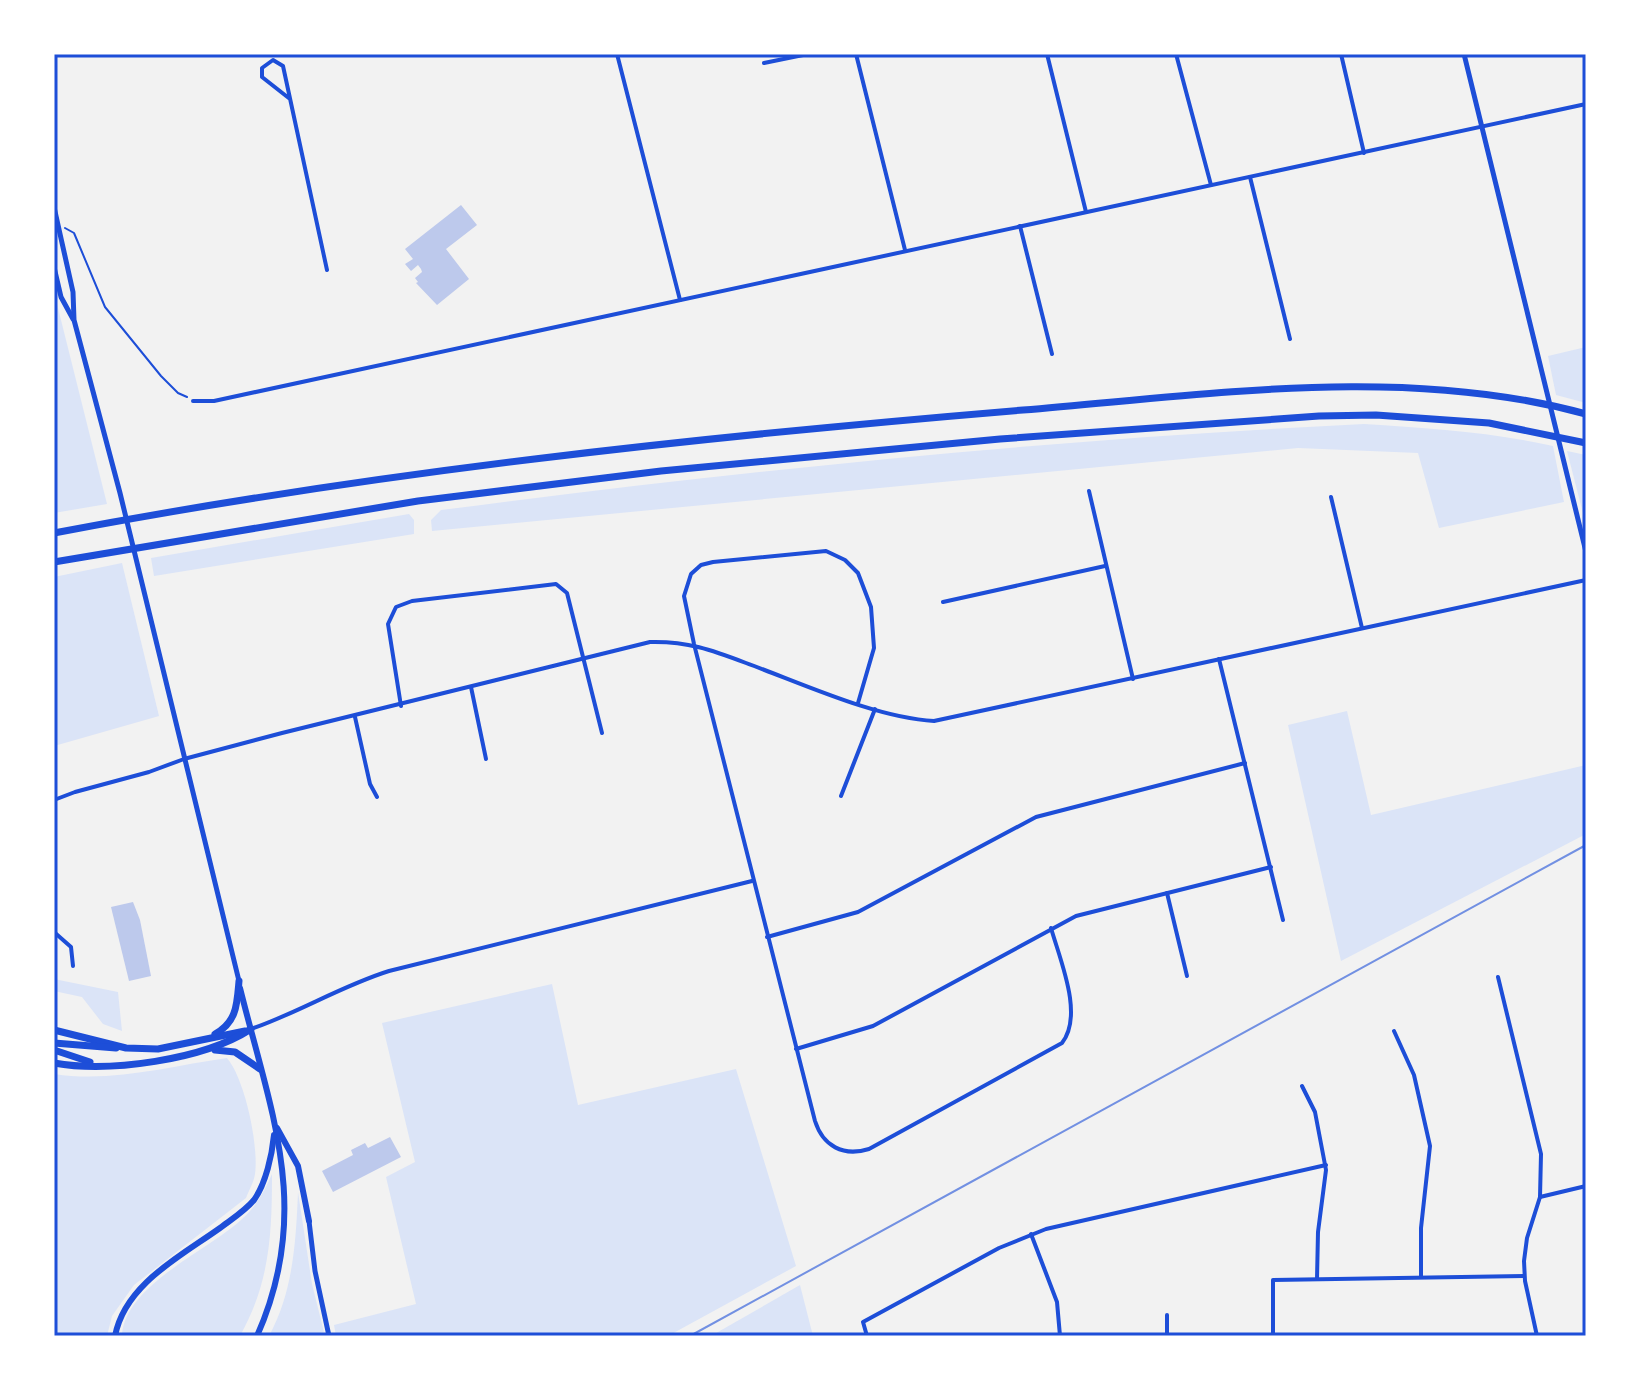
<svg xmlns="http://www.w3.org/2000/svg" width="1640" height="1390" font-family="'Exo 2',sans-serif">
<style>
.green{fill:#dbe4f7}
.building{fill:#bdc9ec}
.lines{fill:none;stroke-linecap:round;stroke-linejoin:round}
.path{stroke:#1d4ed8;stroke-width:2}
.minor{stroke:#1d4ed8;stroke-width:4}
.tertiary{stroke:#1d4ed8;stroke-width:5}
.secondary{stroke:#1d4ed8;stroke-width:5}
.primary{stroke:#1d4ed8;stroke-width:6}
.motorway{stroke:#1d4ed8;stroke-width:7}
.rail{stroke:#7290e2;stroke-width:2}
.neatline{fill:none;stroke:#1d4ed8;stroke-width:3}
</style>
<rect width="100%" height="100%" fill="#f2f2f2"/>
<g class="green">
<path d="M 54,292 L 107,504 L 54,513 Z"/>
<path d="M 1586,347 L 1586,403 L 1556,395 L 1548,356 Z"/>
<path d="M 1364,424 C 1428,428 1490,432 1553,446 L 1564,502 L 1439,528 L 1418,453 L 1298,448 L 432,531 L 431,520 L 441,510 C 747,470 1055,439 1364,424 Z"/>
<path d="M 1567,451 L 1586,455 L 1586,525 Z"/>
<path d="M 409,514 L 414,520 L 414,534 L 154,576 L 151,558 Z"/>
<path d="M 122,563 L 159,716 L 54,746 L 54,577 Z"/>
<path d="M 1347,711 L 1371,815 L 1586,765 L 1586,834 L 1341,961 L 1288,725 Z"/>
<path d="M 54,979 L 118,992 L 122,1031 L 103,1024 L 82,997 L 54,991 Z"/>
<path d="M 552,984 L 578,1105 L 736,1069 L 796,1266 L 668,1336 L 336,1336 L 334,1325 L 416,1304 L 386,1177 L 415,1162 L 382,1023 Z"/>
<path d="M 227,1058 C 245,1079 259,1146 255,1174 C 254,1182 249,1190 246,1198 L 134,1285 L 112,1316 L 107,1336 L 54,1336 L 54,1074 C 112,1083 170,1066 227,1058 Z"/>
<path d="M 272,1174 C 272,1234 270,1282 240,1336 L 122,1336 C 124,1286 207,1251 241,1220 C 256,1207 264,1192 272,1174 Z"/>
<path d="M 298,1192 L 312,1284 L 324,1332 L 309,1336 L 269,1336 C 293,1292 296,1242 298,1192 Z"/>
<path d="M 800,1285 L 813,1336 L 711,1336 Z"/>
</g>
<g class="building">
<path d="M 461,205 L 477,225 L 446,249 L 469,279 L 437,305 L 416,283 L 418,282 L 415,278 L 422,272 L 421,269 L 418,265 L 411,271 L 405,264 L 413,259 L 405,249 Z"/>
<path d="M 133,902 L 140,920 L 151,976 L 129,981 L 111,907 Z"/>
<path d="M 390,1137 L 401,1157 L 333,1192 L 322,1171 L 353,1155 L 351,1150 L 365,1143 L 368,1148 Z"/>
</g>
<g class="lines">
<path class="path" d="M 65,228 L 74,233 L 105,307 L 161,376 L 178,393 L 187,397"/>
<g class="minor">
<path d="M 617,54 L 680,300"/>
<path d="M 856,54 L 905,250"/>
<path d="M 1047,54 L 1086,212"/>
<path d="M 1176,54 L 1211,185"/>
<path d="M 1341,54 L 1364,153"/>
<path d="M 764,63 L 808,54"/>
<path d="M 290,99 L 262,77 L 262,68 L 273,60 L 283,66 L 327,270"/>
<path d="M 1250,177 L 1290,339"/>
<path d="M 1020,226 L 1052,354"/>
<path d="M 193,401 L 214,401 L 1586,104"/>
<path d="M 1089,491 L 1133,679"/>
<path d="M 1331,497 L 1362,628"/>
<path d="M 943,602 L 1105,566"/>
<path d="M 1219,659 L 1283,920"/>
<path d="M 471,687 L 486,759"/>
<path d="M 858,703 L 874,648 L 871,607 L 858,573 L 845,560 L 826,551 L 713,562 L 701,565 L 691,574 L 684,596 L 694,644 L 815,1121 C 823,1146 843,1157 869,1149 L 1062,1043 C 1084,1015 1060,960 1051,928"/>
<path d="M 401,706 L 388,624 L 396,607 L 412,601 L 556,584 L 567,593 L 602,733"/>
<path d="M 355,717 L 370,784 L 377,797"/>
<path d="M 841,796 L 875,709"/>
<path d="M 54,800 L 75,792 L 149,772 L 184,759 L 282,733 L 650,642 C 687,641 712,650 746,663 C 801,683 876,718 934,721 L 1586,580"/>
<path d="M 1167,893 L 1187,976"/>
<path d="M 54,932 L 71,947 L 73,966"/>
<path d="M 767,937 L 858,912 L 1036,817 L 1245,763"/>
<path d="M 1498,977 L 1541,1154 L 1540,1197 L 1527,1238 L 1524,1261 L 1525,1281 L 1537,1336"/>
<path d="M 251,1029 C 298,1013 341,986 389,971 L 752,881"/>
<path d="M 1394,1031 L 1414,1075 L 1430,1146 L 1421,1228 L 1421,1277"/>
<path d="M 796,1049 L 873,1026 L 1076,916 L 1271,867"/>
<path d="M 1302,1086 L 1315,1112 L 1326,1170 L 1318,1232 L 1317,1279"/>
<path d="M 1540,1197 L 1586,1186"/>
<path d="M 1031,1234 L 1057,1302 L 1060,1336"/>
<path d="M 1167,1315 L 1167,1336"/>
<path d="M 867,1336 L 863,1322 L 999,1248 L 1046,1229 L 1326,1165"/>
<path d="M 1273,1336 L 1273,1280 L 1524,1276"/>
</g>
<g class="tertiary">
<path d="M 1464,54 L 1586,552"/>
<path d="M 309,1221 L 315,1271 L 329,1336"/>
</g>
<g class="secondary">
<path d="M 54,207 L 73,292 L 74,320 L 120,493 L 239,981"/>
<path d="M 54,267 L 61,297 L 73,319"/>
</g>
<g class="primary">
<path d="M 240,988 C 271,1113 313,1210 257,1336"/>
<path d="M 277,1128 L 298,1166 L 309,1221"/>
<path d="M 115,1336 C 125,1284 181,1256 220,1228 C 232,1219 245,1211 254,1200 C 266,1183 272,1155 274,1135"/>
</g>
<g class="motorway">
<path d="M 54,533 C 374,472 698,437 1023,410 C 1209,395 1403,364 1586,414"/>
<path d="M 54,562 L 418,501 L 661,471 L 1000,439 L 1319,416 L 1376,415 L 1489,423 L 1586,443"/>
<path d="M 54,1030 L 126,1048 L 158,1049 L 245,1031"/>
<path d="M 215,1034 C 237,1022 237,1004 239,981"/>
<path d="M 54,1043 L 116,1048"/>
<path d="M 54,1050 L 90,1062"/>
<path d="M 215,1050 L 235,1052 L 260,1069"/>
<path d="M 54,1063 C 109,1073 203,1060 251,1029"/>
</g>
<path class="rail" d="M 690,1336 L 1586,845"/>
</g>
<rect width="1640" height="1390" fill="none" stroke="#ffffff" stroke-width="112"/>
<rect x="56" y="56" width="1528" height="1278" class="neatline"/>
</svg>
